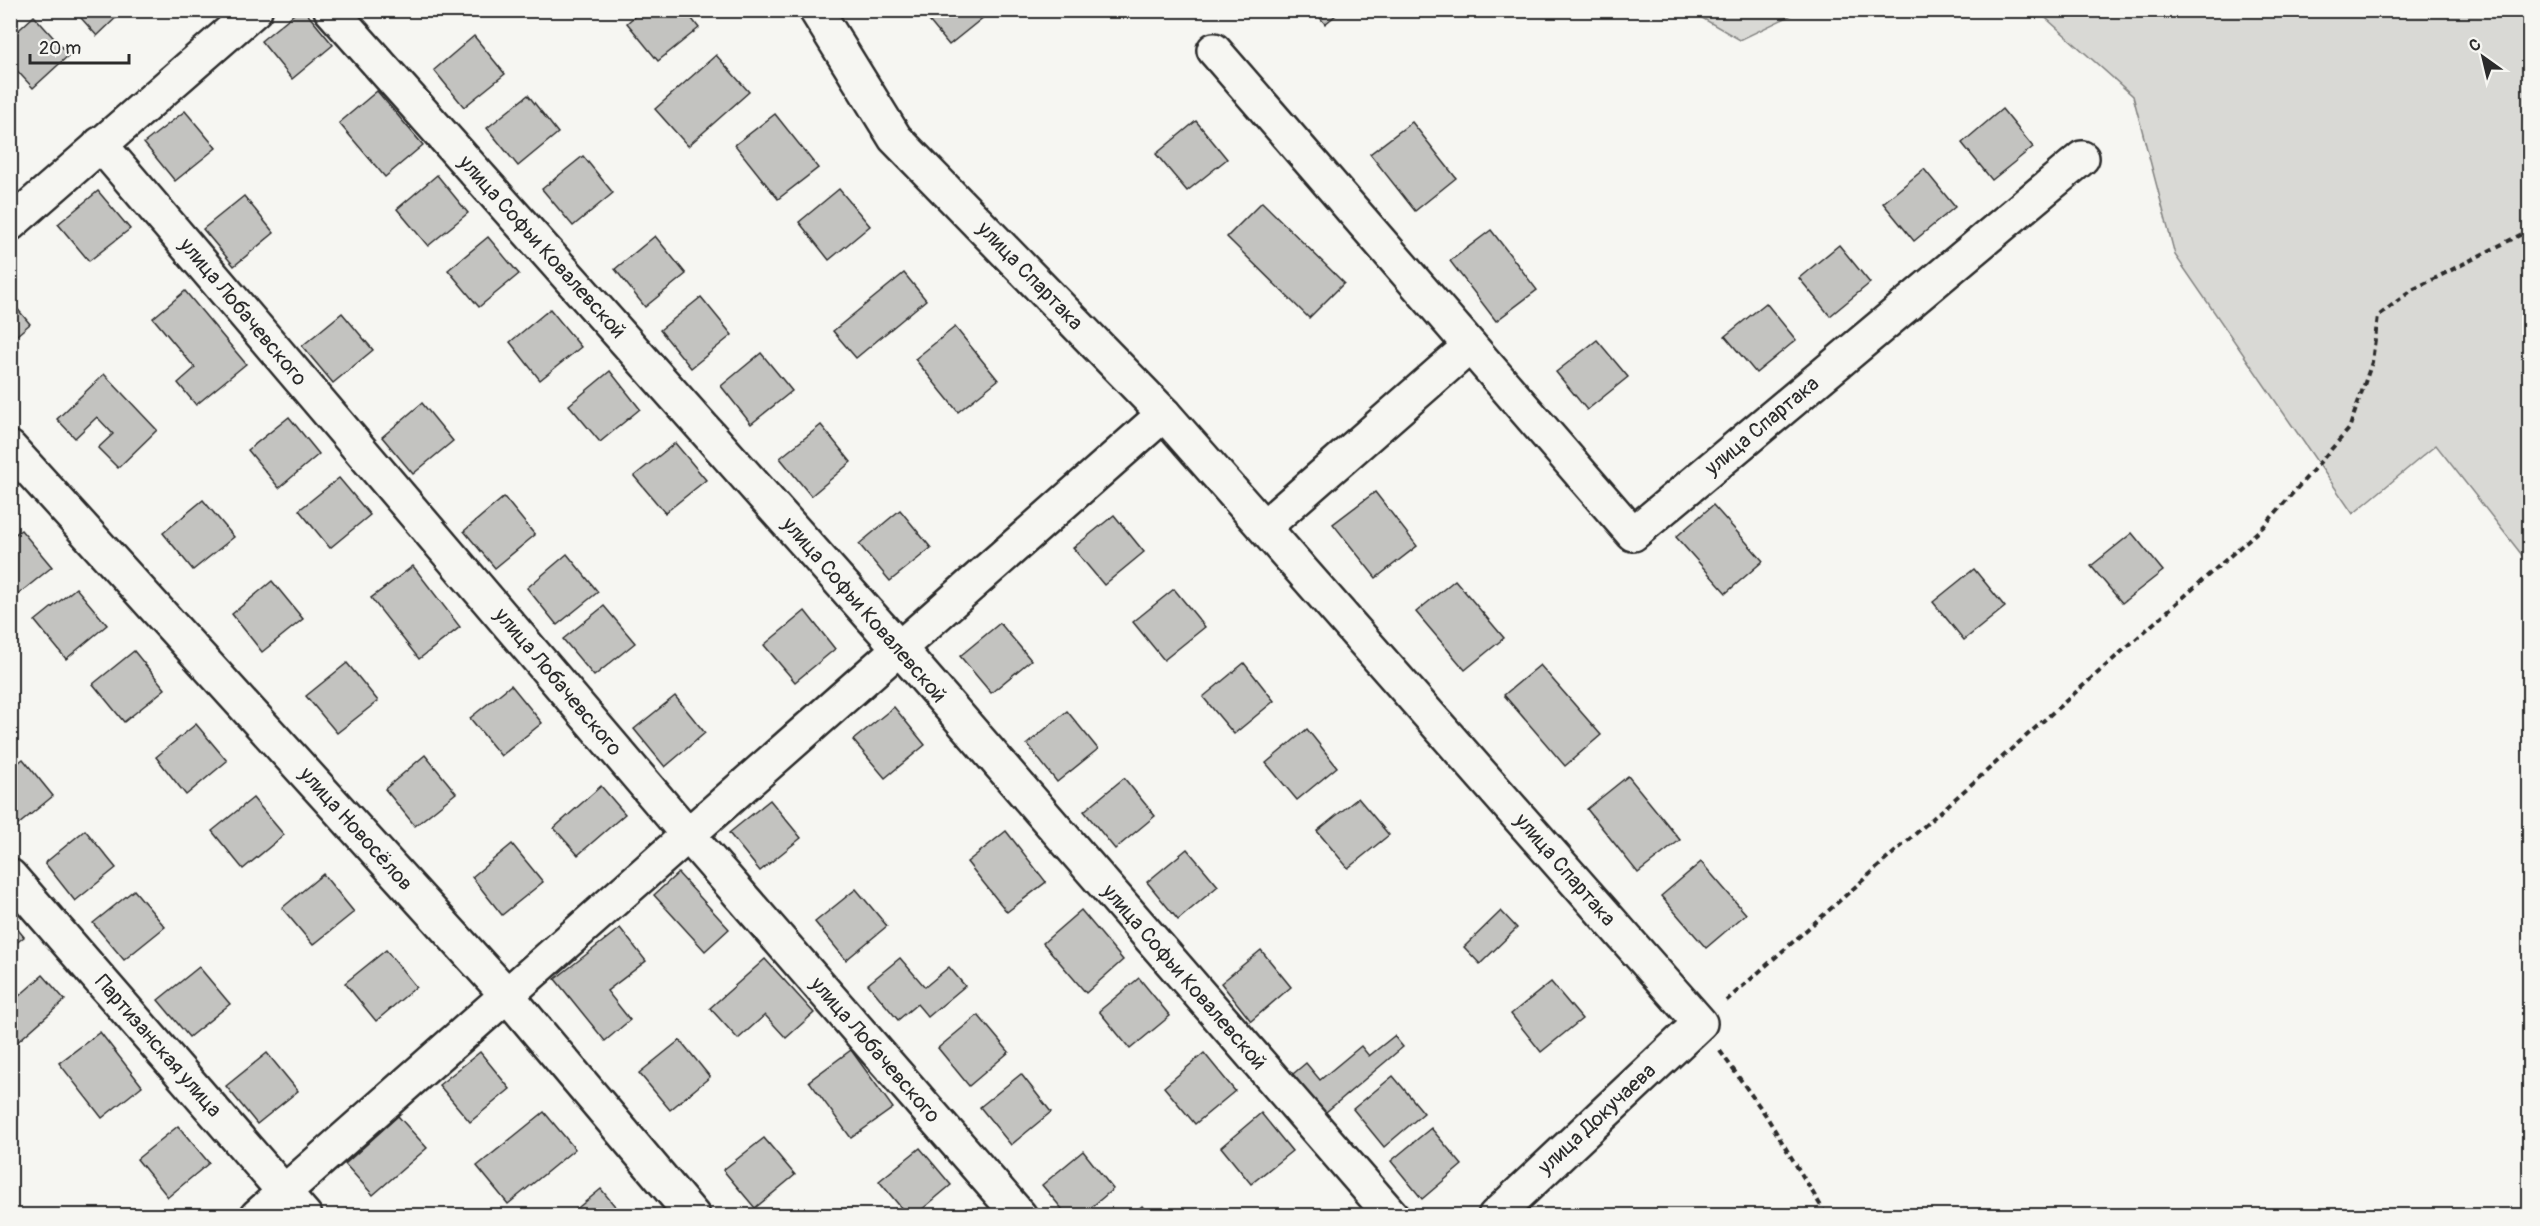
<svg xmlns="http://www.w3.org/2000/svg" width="2540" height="1226" font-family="Pangolin,sans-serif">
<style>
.green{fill:#d9d9d5;stroke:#828280;stroke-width:1.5}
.building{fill:#c3c3c0;stroke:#2b2b2b;stroke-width:1.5}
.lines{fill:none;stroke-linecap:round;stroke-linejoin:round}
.minor-casing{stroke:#2b2b2b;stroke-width:38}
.path{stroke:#2b2b2b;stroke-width:4;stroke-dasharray:6 4.5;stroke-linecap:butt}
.minor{stroke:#f6f6f2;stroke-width:33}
.labels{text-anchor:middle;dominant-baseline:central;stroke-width:4.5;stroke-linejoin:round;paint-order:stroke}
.street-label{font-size:21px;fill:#2b2b2b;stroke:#f6f6f2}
</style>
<rect width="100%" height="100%" fill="#f6f6f2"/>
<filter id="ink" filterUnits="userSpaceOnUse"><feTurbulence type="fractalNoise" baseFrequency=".0167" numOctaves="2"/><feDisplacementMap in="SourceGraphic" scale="12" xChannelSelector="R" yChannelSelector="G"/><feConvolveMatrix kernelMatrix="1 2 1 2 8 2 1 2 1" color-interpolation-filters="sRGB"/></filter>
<g filter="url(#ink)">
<g class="green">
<path d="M 1690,11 L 1800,11 L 1740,40 Z"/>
<path d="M 2038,11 L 2529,11 L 2529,564 L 2436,445 L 2353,514 L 2175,255 L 2133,96 Z"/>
</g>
<g class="building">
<path d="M 74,10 L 124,10 L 97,36 Z"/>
<path d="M 299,10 L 304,10 L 333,45 L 292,79 L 261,41 Z"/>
<path d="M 642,10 L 685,10 L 699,28 L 658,61 L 627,23 Z"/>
<path d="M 920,10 L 988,10 L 990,12 L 949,45 Z"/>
<path d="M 1314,10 L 1342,10 L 1325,24 Z"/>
<path d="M 34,16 L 69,55 L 33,88 L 10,63 L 10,38 Z"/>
<path d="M 474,36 L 505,74 L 464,107 L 434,70 Z"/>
<path d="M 716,55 L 749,92 L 688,146 L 655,109 Z"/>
<path d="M 377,91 L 423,145 L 385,177 L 339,123 Z"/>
<path d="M 528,95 L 558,133 L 518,166 L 487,128 Z"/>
<path d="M 2002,109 L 2033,147 L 1992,180 L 1962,143 Z"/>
<path d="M 185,111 L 216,148 L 175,181 L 144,143 Z"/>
<path d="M 775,114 L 818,168 L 778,199 L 735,145 Z"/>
<path d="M 1196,121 L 1227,159 L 1187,191 L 1156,154 Z"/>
<path d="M 1412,122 L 1456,178 L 1415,211 L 1370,154 Z"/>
<path d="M 583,156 L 613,193 L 573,226 L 542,189 Z"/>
<path d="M 1924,169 L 1955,207 L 1914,241 L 1883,203 Z"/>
<path d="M 437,175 L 468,213 L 428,246 L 397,209 Z"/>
<path d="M 839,189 L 870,226 L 829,260 L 799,222 Z"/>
<path d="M 98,191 L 130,229 L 89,261 L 58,224 Z"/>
<path d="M 244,196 L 274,233 L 234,266 L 203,229 Z"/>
<path d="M 1262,202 L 1344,283 L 1309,318 L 1227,237 Z"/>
<path d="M 1491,230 L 1537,290 L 1496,321 L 1450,261 Z"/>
<path d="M 655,236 L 686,274 L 645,307 L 615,269 Z"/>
<path d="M 488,237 L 519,274 L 479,307 L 448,270 Z"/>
<path d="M 1839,245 L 1870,283 L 1830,316 L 1799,278 Z"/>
<path d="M 904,273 L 926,300 L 856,358 L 833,331 Z"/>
<path d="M 185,291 L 246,364 L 196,405 L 178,383 L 195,368 L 153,318 Z"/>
<path d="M 701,297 L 732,335 L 691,368 L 660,330 Z"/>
<path d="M 10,300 L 30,324 L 10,341 Z"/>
<path d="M 1766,303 L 1796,340 L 1756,373 L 1725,336 Z"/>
<path d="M 550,309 L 581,347 L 540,380 L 510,342 Z"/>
<path d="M 342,313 L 373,350 L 333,383 L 302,346 Z"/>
<path d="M 955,327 L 998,380 L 958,412 L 915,359 Z"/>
<path d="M 1597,340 L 1628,377 L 1587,410 L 1556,372 Z"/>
<path d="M 761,353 L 792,391 L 751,424 L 721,386 Z"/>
<path d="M 610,371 L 640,409 L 600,442 L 569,405 Z"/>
<path d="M 104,374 L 157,430 L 118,468 L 98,448 L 113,434 L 97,417 L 75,438 L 57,419 Z"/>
<path d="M 422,403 L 453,441 L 413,474 L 382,437 Z"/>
<path d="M 289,417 L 319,454 L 279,488 L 248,450 Z"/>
<path d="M 821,425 L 851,462 L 811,496 L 780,458 Z"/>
<path d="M 675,443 L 706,480 L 665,513 L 634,476 Z"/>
<path d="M 339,478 L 370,515 L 330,548 L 299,510 Z"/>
<path d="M 1375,492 L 1417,546 L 1376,578 L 1333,524 Z"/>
<path d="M 504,497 L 535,535 L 495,568 L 464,531 Z"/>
<path d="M 203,500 L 234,537 L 193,570 L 163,533 Z"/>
<path d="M 1713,505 L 1763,561 L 1726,593 L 1676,537 Z"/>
<path d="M 900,510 L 931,548 L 890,581 L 859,544 Z"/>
<path d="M 1114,515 L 1144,552 L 1104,585 L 1073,548 Z"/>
<path d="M 21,530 L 52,567 L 11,600 L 10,538 Z"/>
<path d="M 2132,533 L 2163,571 L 2122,603 L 2091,566 Z"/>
<path d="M 567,554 L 598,592 L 557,625 L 527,588 Z"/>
<path d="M 413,566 L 460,627 L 419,659 L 371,598 Z"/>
<path d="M 1974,569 L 2005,607 L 1964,640 L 1933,602 Z"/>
<path d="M 1455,580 L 1504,638 L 1465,670 L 1416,612 Z"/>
<path d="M 272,581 L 303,619 L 262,652 L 232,614 Z"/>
<path d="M 76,588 L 107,625 L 66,659 L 35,621 Z"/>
<path d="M 1174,589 L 1205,627 L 1164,660 L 1133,622 Z"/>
<path d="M 604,606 L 635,643 L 594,676 L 563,639 Z"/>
<path d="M 805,611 L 835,649 L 795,682 L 764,645 Z"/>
<path d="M 1000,623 L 1031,660 L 991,693 L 960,656 Z"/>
<path d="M 134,651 L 165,689 L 124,722 L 93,684 Z"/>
<path d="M 347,663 L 378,701 L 337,733 L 306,696 Z"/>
<path d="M 1244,663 L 1274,701 L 1234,734 L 1203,697 Z"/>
<path d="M 1540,665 L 1601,735 L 1565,766 L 1504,695 Z"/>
<path d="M 511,685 L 542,723 L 501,756 L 470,718 Z"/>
<path d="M 675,696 L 705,733 L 665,767 L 634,729 Z"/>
<path d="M 894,707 L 925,745 L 885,778 L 853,740 Z"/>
<path d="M 1067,711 L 1098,749 L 1057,782 L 1027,744 Z"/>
<path d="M 196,724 L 227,761 L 186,795 L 156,757 Z"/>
<path d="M 1307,729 L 1337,767 L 1297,800 L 1266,763 Z"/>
<path d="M 425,755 L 456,793 L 415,826 L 385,789 Z"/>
<path d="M 23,759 L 53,796 L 13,829 L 10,826 L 10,769 Z"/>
<path d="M 1628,776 L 1680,840 L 1638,873 L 1587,809 Z"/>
<path d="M 1124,778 L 1155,816 L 1115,849 L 1084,811 Z"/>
<path d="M 601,786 L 625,814 L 578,855 L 554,828 Z"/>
<path d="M 253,798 L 284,835 L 243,869 L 212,831 Z"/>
<path d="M 1358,798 L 1389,835 L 1348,868 L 1317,831 Z"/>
<path d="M 770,800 L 801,838 L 760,871 L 729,833 Z"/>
<path d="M 85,830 L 116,868 L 75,901 L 45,863 Z"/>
<path d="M 1006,831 L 1046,882 L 1007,912 L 967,862 Z"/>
<path d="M 512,844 L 543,882 L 502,915 L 472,877 Z"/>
<path d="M 1187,849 L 1218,886 L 1178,920 L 1147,882 Z"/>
<path d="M 1701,862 L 1746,914 L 1706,948 L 1661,896 Z"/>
<path d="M 678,873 L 729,929 L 705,951 L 654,895 Z"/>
<path d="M 323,874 L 354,912 L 313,945 L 282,908 Z"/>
<path d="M 856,889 L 887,926 L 846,960 L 815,922 Z"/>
<path d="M 134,890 L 165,927 L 124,960 L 93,923 Z"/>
<path d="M 1081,910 L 1123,960 L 1086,993 L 1043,943 Z"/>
<path d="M 1501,911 L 1517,928 L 1480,964 L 1464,947 Z"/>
<path d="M 10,920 L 24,937 L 10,948 Z"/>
<path d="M 620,928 L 646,961 L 607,991 L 630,1020 L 605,1041 L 555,979 Z"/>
<path d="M 386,950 L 416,987 L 376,1021 L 345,983 Z"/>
<path d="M 1261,950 L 1291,987 L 1251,1021 L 1221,983 Z"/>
<path d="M 900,958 L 925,987 L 949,967 L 965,986 L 928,1017 L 917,1004 L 898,1020 L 868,984 Z"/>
<path d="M 765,959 L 814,1013 L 786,1038 L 765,1015 L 738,1039 L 710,1008 Z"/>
<path d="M 199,967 L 230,1004 L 189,1037 L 158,1000 Z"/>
<path d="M 43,975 L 65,1000 L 14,1045 L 10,1041 L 10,1004 Z"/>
<path d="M 1139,978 L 1170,1016 L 1130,1049 L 1099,1011 Z"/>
<path d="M 1551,982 L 1582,1019 L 1541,1052 L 1511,1014 Z"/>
<path d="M 978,1015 L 1009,1052 L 969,1086 L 938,1048 Z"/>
<path d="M 100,1032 L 142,1086 L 102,1118 L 59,1063 Z"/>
<path d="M 1394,1036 L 1403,1047 L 1320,1117 L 1287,1079 L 1306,1063 L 1320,1080 L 1361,1046 L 1369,1056 Z"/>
<path d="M 680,1040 L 710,1077 L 670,1110 L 639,1073 Z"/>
<path d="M 851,1050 L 893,1108 L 851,1138 L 809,1081 Z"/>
<path d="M 480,1052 L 510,1089 L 470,1122 L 439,1085 Z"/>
<path d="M 267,1053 L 298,1091 L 257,1124 L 226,1086 Z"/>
<path d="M 1204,1053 L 1235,1091 L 1195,1124 L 1164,1087 Z"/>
<path d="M 1021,1074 L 1051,1112 L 1011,1145 L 980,1107 Z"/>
<path d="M 1393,1076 L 1424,1113 L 1384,1147 L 1353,1109 Z"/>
<path d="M 544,1112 L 575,1149 L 508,1204 L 477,1166 Z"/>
<path d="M 1261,1113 L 1292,1151 L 1251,1184 L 1221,1147 Z"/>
<path d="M 398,1116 L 427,1148 L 373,1195 L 345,1164 Z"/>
<path d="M 178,1126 L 209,1163 L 168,1197 L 137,1159 Z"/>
<path d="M 1431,1128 L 1462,1165 L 1422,1199 L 1391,1161 Z"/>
<path d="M 764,1138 L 795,1175 L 755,1208 L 723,1170 Z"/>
<path d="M 920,1148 L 951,1185 L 914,1216 L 908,1216 L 879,1181 Z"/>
<path d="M 1083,1151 L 1113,1189 L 1081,1216 L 1068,1216 L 1042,1185 Z"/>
<path d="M 601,1189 L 623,1216 L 568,1216 Z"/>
<path d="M 1142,1206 L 1150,1216 L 1130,1216 Z"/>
</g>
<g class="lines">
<defs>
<g id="minor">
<path d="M 331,10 L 899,648 L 1392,1216"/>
<path d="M 816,10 L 895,138 L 1164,414 L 1700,1023 L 1495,1216"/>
<path d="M 1214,50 L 1633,534 L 2082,158"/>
<path d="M 100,144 L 688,835 L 1020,1216"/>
<path d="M 10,224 L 255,10"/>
<path d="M 10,448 L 507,995 L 693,1216"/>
<path d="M 1264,527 L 1470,346"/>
<path d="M 10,876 L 305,1216"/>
<path d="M 257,1216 L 1164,414"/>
</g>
</defs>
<use href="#minor" class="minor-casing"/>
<g class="path">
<path d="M 1726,1001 L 2264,526 L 2349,429 L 2372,362 L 2378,316 L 2412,290 L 2530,230"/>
<path d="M 1720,1051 L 1765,1114 L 1827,1216"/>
</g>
<use href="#minor" class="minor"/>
</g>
</g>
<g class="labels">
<g class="street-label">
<text transform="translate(542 247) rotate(48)">улица Софьи Ковалевской</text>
<text transform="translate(1030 276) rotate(46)">улица Спартака</text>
<text transform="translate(243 312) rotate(50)">улица Лобачевского</text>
<text transform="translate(1762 426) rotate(-40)">улица Спартака</text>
<text transform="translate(864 610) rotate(49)">улица Софьи Ковалевской</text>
<text transform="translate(558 682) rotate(50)">улица Лобачевского</text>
<text transform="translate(356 829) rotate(48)">улица Новосёлов</text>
<text transform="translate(1565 870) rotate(49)">улица Спартака</text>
<text transform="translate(1184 977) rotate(49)">улица Софьи Ковалевской</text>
<text transform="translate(158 1046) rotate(49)">Партизанская улица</text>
<text transform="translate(875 1050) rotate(49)">улица Лобачевского</text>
<text transform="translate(1597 1119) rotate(-43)">улица Докучаева</text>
</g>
</g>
<rect width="2540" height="1226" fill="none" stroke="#f6f6f2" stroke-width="36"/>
<rect x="18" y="18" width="2504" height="1190" fill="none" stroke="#2b2b2b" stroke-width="2" filter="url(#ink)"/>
<g transform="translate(2483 57) rotate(326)" stroke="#f6f6f2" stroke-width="4.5" paint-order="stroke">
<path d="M0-4.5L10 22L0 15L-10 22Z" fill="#2b2b2b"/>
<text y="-9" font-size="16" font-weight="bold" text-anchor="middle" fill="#2b2b2b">С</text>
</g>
<path d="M30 54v9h99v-9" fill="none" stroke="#2b2b2b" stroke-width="3"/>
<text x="39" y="54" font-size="18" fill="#2b2b2b" stroke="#f6f6f2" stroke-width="4.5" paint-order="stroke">20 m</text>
</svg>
